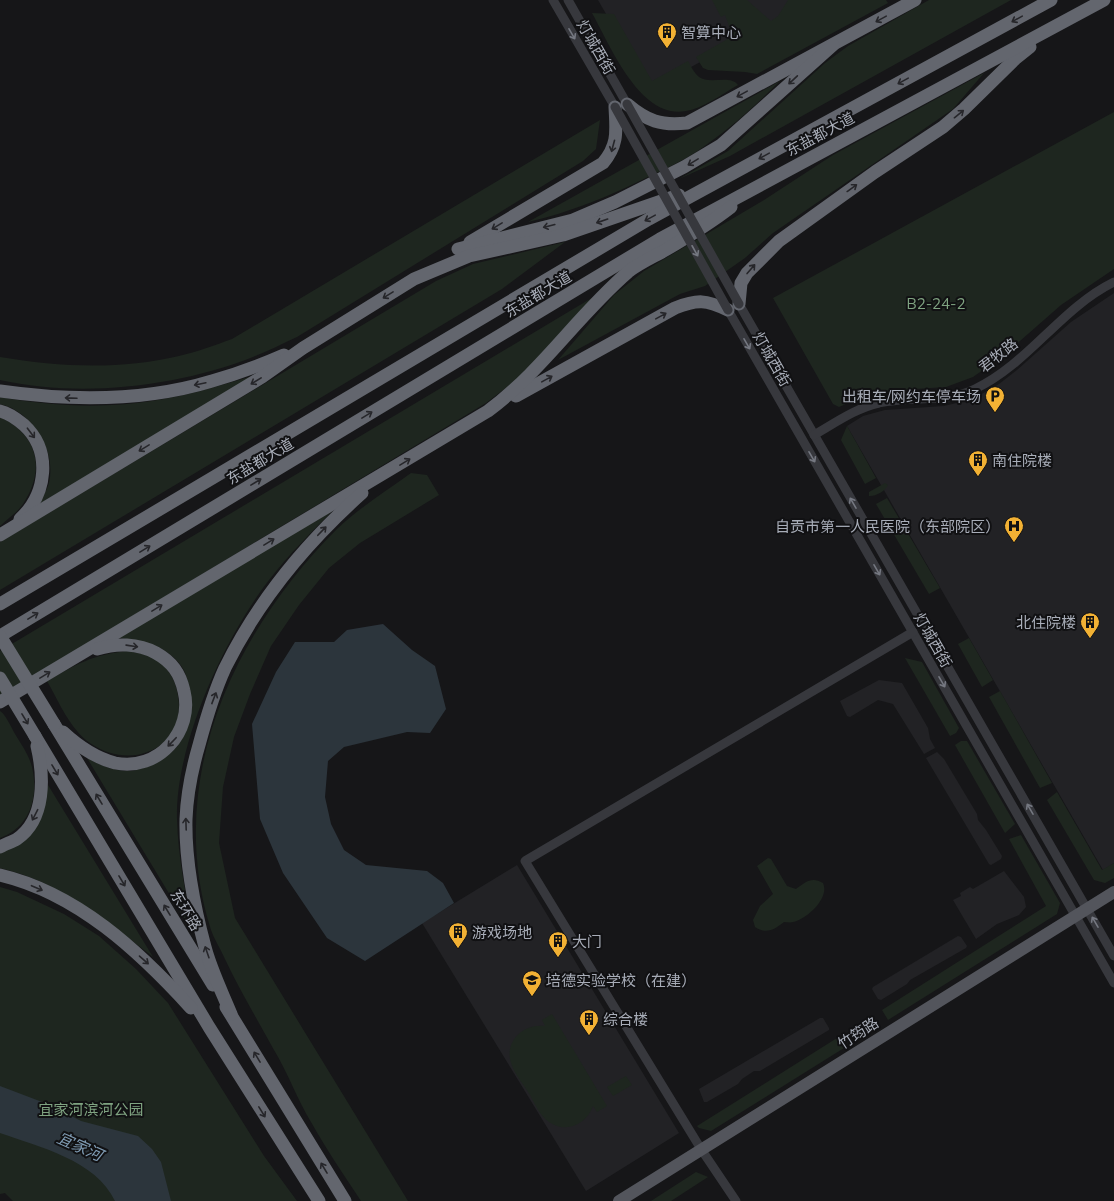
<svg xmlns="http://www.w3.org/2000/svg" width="1114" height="1201" font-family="Mulish,'Noto Sans SC',sans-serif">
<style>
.built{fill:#222225}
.green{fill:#1e261f}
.water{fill:#2c353c}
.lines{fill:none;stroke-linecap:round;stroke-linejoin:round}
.minor{stroke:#37383d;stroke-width:9}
.major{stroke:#53555c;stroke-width:12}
.highway{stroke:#63666e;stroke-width:13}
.minor-bridge{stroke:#37383d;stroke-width:9}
.highway-bridge{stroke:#63666e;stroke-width:13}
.oneway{stroke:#26262a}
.oneway2{stroke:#757881}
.labels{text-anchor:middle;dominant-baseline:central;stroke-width:4;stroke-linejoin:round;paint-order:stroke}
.poi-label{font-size:15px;fill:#a8adb8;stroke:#111113;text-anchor:start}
.street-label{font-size:15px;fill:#a8adb8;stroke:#111113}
.park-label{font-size:15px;fill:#7fa381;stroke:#111113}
.water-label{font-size:16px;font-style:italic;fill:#7f9bb3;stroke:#111113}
</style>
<rect width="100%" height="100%" fill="#161618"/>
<g class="built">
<path d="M 598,0 L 811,0 L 650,90 Z"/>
<path d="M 1114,293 L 1114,863 L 1103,870 L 847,426 L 863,416 L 885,410 L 944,406 L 969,400 L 980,395 L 999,384 L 1017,370 L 1071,322 Z"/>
<path d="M 879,680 L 902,683 L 928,728 L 930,739 L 935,748 L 924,754 L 893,704 L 878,700 L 850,717 L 847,716 L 840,701 Z"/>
<path d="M 937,752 L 944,759 L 977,814 L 978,820 L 986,830 L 1002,856 L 1001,859 L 991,865 L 989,864 L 926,758 Z"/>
<path d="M 517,865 L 679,1133 L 586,1191 L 422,923 Z"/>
<path d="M 1004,871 L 1024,897 L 1026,907 L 1019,915 L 997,924 L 976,939 L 953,900 L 961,896 L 960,893 L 970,887 L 973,889 Z"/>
<path d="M 958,936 L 961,937 L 967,946 L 966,948 L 910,980 L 907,984 L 881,1000 L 878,999 L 872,989 L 873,987 Z"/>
<path d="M 820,1018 L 823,1018 L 829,1028 L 829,1030 L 760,1071 L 754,1071 L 742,1079 L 738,1084 L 707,1102 L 704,1102 L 699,1089 Z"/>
</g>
<g class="green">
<path d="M 712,0 L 747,0 L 771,21 L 778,16 L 788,0 L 886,0 L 888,3 L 757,74 L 745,72 L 708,70 L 703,68 L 696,57 L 733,36 L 725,15 L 721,17 Z"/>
<path d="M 929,0 L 1011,0 L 730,156 L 679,179 L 728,151 L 825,63 L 848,46 Z"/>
<path d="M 592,13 L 614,14 L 652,81 L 688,61 C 691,66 694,73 699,77 C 710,85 730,74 738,85 C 722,94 704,108 686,111 C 640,120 610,45 592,13 Z"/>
<path d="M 984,73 L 953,109 L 773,233 L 745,258 L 705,286 L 680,294 L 558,360 L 614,295 L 644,271 L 764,200 L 833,155 Z"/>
<path d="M 780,81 C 757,104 733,126 706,145 C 689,158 669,167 650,176 C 610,196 571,212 528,222 Z"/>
<path d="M 1114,112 L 1114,269 L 1061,305 L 1003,356 L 973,377 L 946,387 L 884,391 L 862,397 L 839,407 L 833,404 L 773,298 Z"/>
<path d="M 600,120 L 596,149 L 583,161 L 297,337 C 282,344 268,351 253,357 C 176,387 80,398 0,380 L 0,357 C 59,367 120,370 179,356 C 197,352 215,345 232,339 Z"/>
<path d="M 565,242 L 502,289 L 0,590 L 0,542 L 436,281 L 473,264 Z"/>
<path d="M 595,296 L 527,372 L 486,403 L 0,696 L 0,651 Z"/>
<path d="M 256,375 L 38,505 C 42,498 47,490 49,483 C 57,451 32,411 0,404 L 0,397 C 49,406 102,409 152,401 C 187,396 222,385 256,375 Z"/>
<path d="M 0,417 C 38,435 46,469 23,504 C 17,513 7,519 0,526 Z"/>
<path d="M 847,426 L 876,478 L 865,484 L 841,440 Z"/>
<path d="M 411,473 L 427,475 L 439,495 L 360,543 L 329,568 L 299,605 L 271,646 L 250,694 L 234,737 L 223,787 L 219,843 L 235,918 L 408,1201 L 361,1201 C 344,1175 326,1149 311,1122 C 297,1099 288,1073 274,1050 C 257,1019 239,989 224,957 C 220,948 214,939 211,930 C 164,782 232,634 337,529 C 359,508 386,491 411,473 Z"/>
<path d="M 885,483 L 888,485 C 886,491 874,497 869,496 L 869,492 Z"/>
<path d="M 887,498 L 940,588 L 929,594 L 876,504 Z"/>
<path d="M 335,508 C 313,531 289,554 269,580 C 224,638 175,745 177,819 C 178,858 186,895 193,933 L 87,758 C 99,764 111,770 125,771 C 141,772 162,761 174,750 C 192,733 195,687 182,667 C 168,646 142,640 118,638 Z"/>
<path d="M 969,638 L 993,680 L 982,687 L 958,644 Z"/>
<path d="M 127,651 C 138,653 149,654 158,661 C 168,668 175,680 177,691 C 190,746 133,773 90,743 C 70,729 59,702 47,681 C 77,664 92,655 127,651 Z"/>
<path d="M 905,658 L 922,662 L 959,728 L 956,733 L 950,736 Z"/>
<path d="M 1000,691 L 1052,783 L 1040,788 L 989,697 Z"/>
<path d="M 0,711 C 6,715 11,727 15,734 C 21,744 29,755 32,767 C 39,797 30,827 0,838 Z"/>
<path d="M 961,741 L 967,741 L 1015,824 L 1005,833 L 955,745 Z"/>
<path d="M 48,785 L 153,957 C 106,920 60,882 0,868 L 0,853 L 21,843 L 44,808 Z"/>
<path d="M 1057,792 L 1102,870 L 1114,863 L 1114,878 L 1105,883 L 1094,880 L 1047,800 Z"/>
<path d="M 1021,835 L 1060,903 L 1057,914 L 888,1020 L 882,1010 L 1046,906 L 1009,839 Z"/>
<path d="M 768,858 L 771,859 L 787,886 L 796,889 C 805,882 812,876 823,883 C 830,898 807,919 793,922 C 790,923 787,922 784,922 C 775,929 767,935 755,927 L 753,920 L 760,906 L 773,894 L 757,866 Z"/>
<path d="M 0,887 L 17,892 L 64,914 L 99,936 L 136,969 L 168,1003 L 264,1156 L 297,1201 L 13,1201 L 5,1193 L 0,1194 Z"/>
<path d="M 552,1014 L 607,1106 L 597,1112 L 593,1106 C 587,1124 566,1134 549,1122 C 540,1116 535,1104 530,1095 C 524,1085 515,1075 511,1063 C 504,1041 524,1023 545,1026 L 542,1020 Z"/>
<path d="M 837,1038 L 844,1048 L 711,1131 L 699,1128 L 697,1126 Z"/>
<path d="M 626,1076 L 632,1085 L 613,1096 L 607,1087 Z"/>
<path d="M 696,1172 L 708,1177 L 671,1201 L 651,1201 Z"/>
</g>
<g class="water">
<path d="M 383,624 L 412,650 L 435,666 L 446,709 L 430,733 L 407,732 L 344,747 L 328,761 L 325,797 L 331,824 L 344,850 L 366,865 L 427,871 L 443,883 L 454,903 L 365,961 L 327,938 L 283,873 L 260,819 L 252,724 L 276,672 L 295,642 L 334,642 L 347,630 Z"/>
<path d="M 0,1086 L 50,1105 L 81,1121 L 138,1136 L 152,1149 L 161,1162 L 171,1201 L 115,1201 C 96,1160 39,1147 0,1133 Z"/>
</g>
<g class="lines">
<g class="minor">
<path d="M 553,0 L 615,107"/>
<path d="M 568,0 L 627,104"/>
<path d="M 739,304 L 1114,956"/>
<path d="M 728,310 L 1114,983"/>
<path d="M 814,435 C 835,423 856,408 879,403 C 912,395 944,404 975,389 C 1028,364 1061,308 1114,282"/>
<path d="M 736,1201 L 701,1149 L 525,861 L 913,632"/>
</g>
<path class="major" d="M 619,1201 L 1114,892"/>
<g class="highway">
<path d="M 627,104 C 647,121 661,126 687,123 L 915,0"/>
<path d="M 470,242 L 603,163 C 619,144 616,130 615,107"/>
<path d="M 458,249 L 573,220 L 615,202 L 684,167 L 721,145 L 833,45"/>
<path d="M 739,304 L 741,283 L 747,273 L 779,241 L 875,172 L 943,127 L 964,109 L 1015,59 L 1030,47"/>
<path d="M 0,391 C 70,401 143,402 212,381 C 237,374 261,365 284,355"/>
<path d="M 516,396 L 675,308 C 698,299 706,300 728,310"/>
<path d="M 0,411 C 9,413 17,419 24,425 C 52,451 47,494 20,519"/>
<path d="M 0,535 L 262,377 L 303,348 L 414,279 L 469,256 L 563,235 L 679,195"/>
<path d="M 0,604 L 649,219 L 1051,0"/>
<path d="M 0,636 L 660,239 L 1104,0"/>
<path d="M 0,702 L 488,411 C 543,370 577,316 628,272 C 638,264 651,258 662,252 C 686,238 709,224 731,207"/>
<path d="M 54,724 L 213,985"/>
<path d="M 63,732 C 77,745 96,758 115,763 C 158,772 194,731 184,691 C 180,673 172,662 156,653 C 138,643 116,643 97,649"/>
<path d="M 35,736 L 209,1027 L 319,1201"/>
<path d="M 0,847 C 5,844 12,842 17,839 C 46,819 44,776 37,746"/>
<path d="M 0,875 C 77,893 139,951 191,1008"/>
<path d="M 226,1007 L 345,1201"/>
<path d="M 231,1014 C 222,992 211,970 205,947 C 194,906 185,861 186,819 C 187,793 192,769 199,745 C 206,719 214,692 225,668 C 258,601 307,542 362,493"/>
</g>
<g class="minor-bridge">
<path d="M 627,104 L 739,304"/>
<path d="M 615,107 L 728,310"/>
</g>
<g class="highway-bridge">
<path d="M 0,636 L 54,724"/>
<path d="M 0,678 L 35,736"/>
</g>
</g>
<defs><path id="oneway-shaft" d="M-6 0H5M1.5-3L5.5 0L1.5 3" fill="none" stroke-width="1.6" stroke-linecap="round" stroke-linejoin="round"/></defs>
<g class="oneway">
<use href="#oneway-shaft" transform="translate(881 19) rotate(151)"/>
<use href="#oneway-shaft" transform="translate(1017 19) rotate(151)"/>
<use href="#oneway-shaft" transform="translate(793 80) rotate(137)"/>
<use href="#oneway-shaft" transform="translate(903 81) rotate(151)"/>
<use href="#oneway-shaft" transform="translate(742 94) rotate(151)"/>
<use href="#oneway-shaft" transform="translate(959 114) rotate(-39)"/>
<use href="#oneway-shaft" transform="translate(613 146) rotate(105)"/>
<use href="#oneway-shaft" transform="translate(764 156) rotate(151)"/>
<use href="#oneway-shaft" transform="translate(693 162) rotate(149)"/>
<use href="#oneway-shaft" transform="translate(852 188) rotate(-36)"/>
<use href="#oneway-shaft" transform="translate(650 218) rotate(151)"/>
<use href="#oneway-shaft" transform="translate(602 221) rotate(161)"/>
<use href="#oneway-shaft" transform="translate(497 226) rotate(149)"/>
<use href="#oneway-shaft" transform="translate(549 226) rotate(166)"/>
<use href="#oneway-shaft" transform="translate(751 269) rotate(-49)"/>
<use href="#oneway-shaft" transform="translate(388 295) rotate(148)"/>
<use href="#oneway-shaft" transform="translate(661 316) rotate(-29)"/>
<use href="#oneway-shaft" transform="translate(547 379) rotate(-29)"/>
<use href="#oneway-shaft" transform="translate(256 381) rotate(149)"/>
<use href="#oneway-shaft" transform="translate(200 384) rotate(168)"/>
<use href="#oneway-shaft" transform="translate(71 398) rotate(-178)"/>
<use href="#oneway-shaft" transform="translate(367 415) rotate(-31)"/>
<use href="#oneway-shaft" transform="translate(31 433) rotate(53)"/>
<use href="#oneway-shaft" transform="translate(144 448) rotate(149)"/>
<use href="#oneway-shaft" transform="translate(405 462) rotate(-31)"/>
<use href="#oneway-shaft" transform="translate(256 482) rotate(-31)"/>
<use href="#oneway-shaft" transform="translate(322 531) rotate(-46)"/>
<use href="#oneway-shaft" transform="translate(269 542) rotate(-31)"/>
<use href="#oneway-shaft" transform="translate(145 549) rotate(-31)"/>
<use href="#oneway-shaft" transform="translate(157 608) rotate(-31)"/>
<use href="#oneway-shaft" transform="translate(33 616) rotate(-31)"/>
<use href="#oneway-shaft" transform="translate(132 646) rotate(8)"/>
<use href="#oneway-shaft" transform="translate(45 675) rotate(-31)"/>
<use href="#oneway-shaft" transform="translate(214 698) rotate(-69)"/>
<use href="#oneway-shaft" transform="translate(25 719) rotate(59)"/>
<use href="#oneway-shaft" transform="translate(172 742) rotate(134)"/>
<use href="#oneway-shaft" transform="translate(55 770) rotate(59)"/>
<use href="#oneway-shaft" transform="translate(99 799) rotate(-121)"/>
<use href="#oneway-shaft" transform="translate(35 815) rotate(117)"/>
<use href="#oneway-shaft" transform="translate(186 824) rotate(-92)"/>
<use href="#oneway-shaft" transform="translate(122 881) rotate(59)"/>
<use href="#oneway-shaft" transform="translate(37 888) rotate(23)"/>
<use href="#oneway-shaft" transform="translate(167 910) rotate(-121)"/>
<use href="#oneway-shaft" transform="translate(207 952) rotate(-109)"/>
<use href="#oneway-shaft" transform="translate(144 960) rotate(41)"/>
<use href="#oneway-shaft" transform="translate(257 1057) rotate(-121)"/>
<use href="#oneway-shaft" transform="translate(262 1112) rotate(58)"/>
<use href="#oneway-shaft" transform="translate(324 1168) rotate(-121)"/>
</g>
<g class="oneway2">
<use href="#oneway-shaft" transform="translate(572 34) rotate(60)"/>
<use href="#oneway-shaft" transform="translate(695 251) rotate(61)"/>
<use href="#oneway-shaft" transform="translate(747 344) rotate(60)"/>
<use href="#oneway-shaft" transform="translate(812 457) rotate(60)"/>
<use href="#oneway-shaft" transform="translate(853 503) rotate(-120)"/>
<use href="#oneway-shaft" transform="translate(877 570) rotate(60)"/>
<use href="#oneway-shaft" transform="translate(942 682) rotate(60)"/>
<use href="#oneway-shaft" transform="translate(1030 809) rotate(-120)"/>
<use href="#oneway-shaft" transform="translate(1095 922) rotate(-120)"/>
</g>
<defs>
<symbol id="building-pin" viewBox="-11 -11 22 30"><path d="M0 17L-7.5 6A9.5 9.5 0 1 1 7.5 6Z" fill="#f2b134" stroke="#111113"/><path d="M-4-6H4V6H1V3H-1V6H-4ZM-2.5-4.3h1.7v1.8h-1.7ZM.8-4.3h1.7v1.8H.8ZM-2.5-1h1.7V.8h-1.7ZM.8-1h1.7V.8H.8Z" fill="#111"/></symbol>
<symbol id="parking-pin" viewBox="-11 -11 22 30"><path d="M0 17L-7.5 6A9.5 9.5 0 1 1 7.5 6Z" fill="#f2b134" stroke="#111113"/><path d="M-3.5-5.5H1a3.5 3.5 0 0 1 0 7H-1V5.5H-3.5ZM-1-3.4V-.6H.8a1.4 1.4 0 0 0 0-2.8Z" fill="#111"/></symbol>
<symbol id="hospital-pin" viewBox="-11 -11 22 30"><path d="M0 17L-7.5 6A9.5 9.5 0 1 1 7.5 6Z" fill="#f2b134" stroke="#111113"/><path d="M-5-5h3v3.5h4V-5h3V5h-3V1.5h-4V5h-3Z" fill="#111"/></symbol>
<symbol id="school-pin" viewBox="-11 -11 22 30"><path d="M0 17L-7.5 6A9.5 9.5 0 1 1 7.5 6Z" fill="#f2b134" stroke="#111113"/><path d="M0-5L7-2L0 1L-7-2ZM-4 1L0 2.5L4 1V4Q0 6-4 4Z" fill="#111"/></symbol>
</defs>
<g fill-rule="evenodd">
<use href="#building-pin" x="656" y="21" width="22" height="30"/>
<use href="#parking-pin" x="984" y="385" width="22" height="30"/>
<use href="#building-pin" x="967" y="449" width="22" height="30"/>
<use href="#hospital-pin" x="1003" y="515" width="22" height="30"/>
<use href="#building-pin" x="1079" y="611" width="22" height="30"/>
<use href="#building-pin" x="447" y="921" width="22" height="30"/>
<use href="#building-pin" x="547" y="930" width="22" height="30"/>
<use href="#school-pin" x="521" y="969" width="22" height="30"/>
<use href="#building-pin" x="578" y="1008" width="22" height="30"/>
</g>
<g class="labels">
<g class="poi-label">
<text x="681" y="32">智算中心</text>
<text x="981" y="396" text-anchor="end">出租车/网约车停车场</text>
<text x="992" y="460">南住院楼</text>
<text x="1000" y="526" text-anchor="end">自贡市第一人民医院（东部院区）</text>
<text x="1076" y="622" text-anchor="end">北住院楼</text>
<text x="472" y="932">游戏场地</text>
<text x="572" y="941">大门</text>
<text x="546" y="980">培德实验学校（在建）</text>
<text x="603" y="1019">综合楼</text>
</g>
<g class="street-label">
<text transform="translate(596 47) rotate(60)">灯城西街</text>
<text transform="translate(820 134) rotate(-28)">东盐都大道</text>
<text transform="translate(538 294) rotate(-31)">东盐都大道</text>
<text transform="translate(998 355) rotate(-38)">君牧路</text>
<text transform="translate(772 359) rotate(60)">灯城西街</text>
<text transform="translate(260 461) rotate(-31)">东盐都大道</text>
<text transform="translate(933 640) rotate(60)">灯城西街</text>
<text transform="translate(186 910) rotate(59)">东环路</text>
<text transform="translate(858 1033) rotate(-33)">竹筠路</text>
</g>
<g class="park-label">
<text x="936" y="303">B2-24-2</text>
<text x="91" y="1109">宜家河滨河公园</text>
</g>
<g class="water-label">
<text transform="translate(80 1146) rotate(24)">宜家河</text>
</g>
</g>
</svg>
